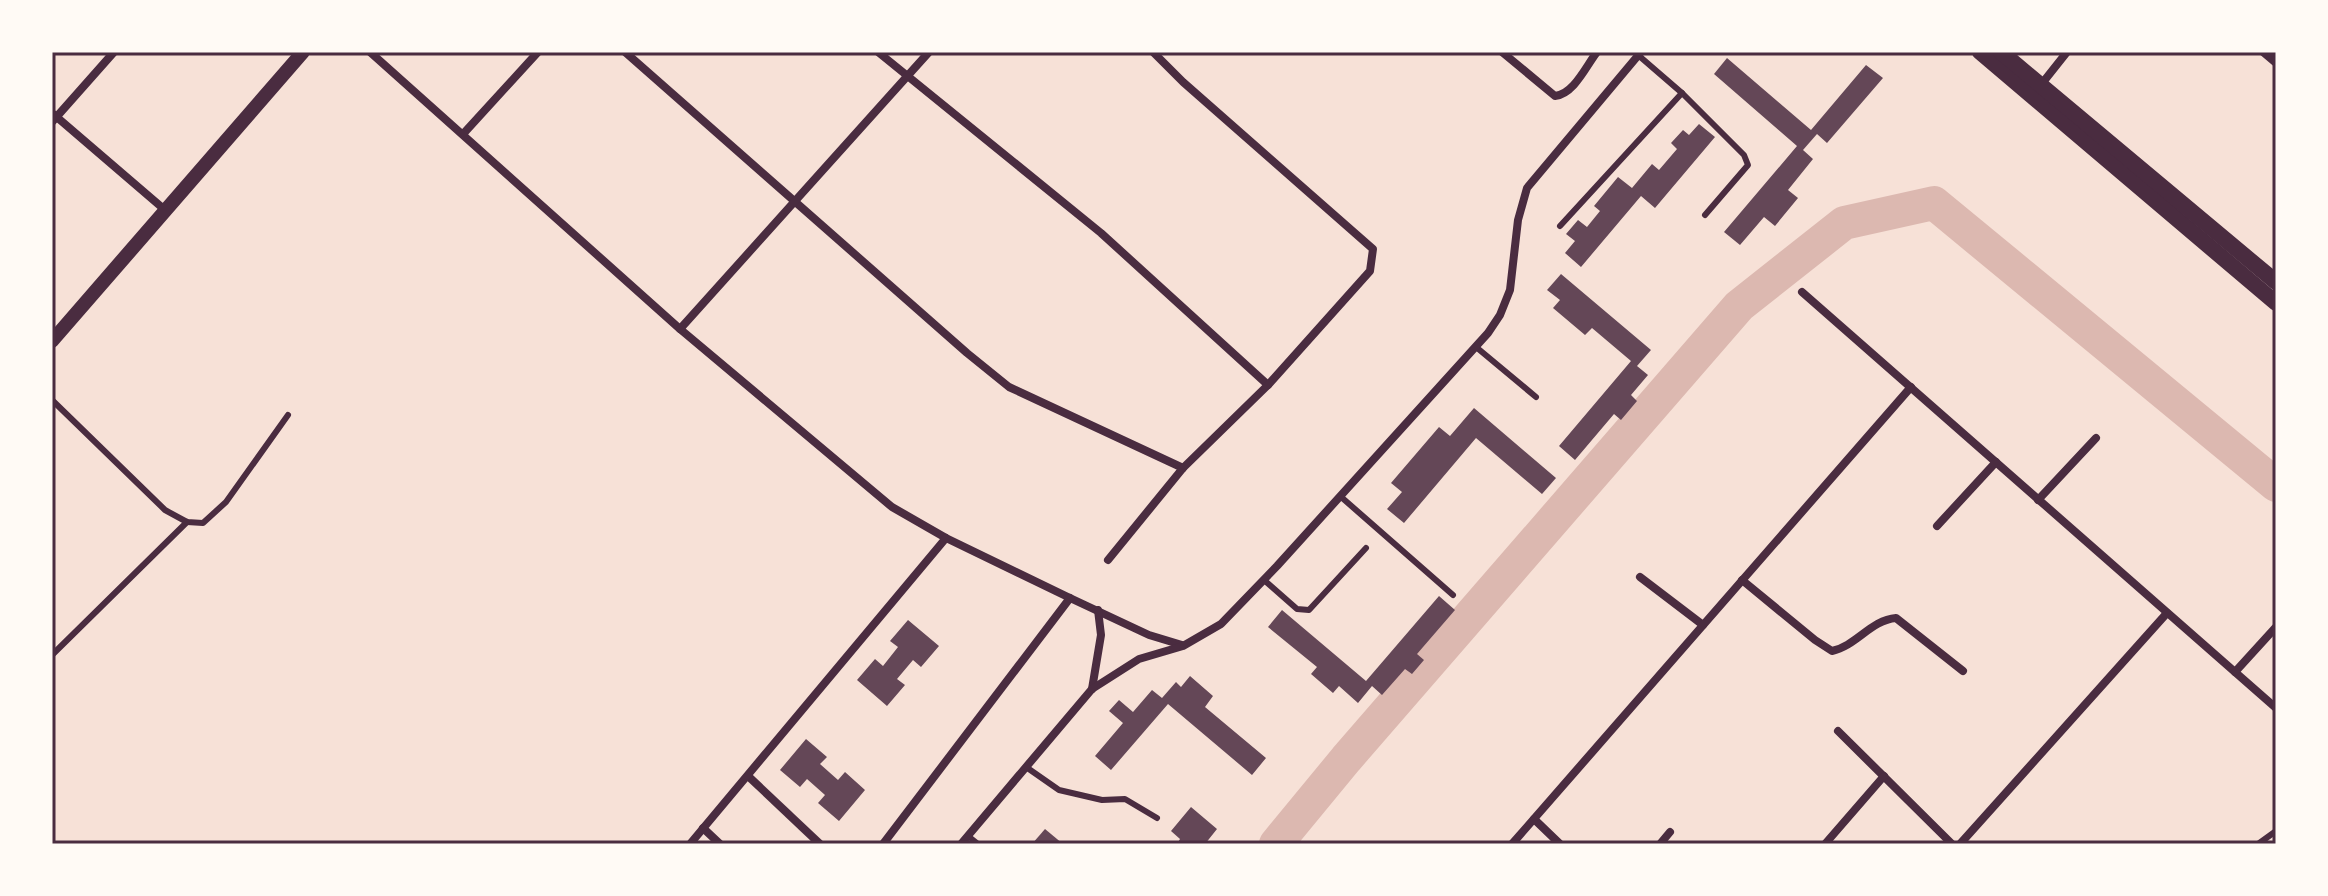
<svg xmlns="http://www.w3.org/2000/svg" width="2328" height="896" font-family="'Exo 2',sans-serif">
<style>
.lines{fill:none;stroke-linecap:round;stroke-linejoin:round}
.river{stroke:#dcb8b0;stroke-width:34}
.building{fill:#644757}
.service{stroke:#4a2c40;stroke-width:6}
.minor{stroke:#4a2c40;stroke-width:8}
.tertiary{stroke:#4a2c40;stroke-width:14}
.secondary{stroke:#4a2c40;stroke-width:16}
.neatline{fill:none;stroke:#4a2c40;stroke-width:3}
</style>
<rect width="100%" height="100%" fill="#f7e1d7"/>
<g class="lines">
<path class="river" d="M 1276,844 L 1346,759 L 1739,306 L 1844,223 L 1934,203 L 2276,485"/>
</g>
<g class="building">
<path d="M 1727,58 L 1811,130 L 1866,65 L 1883,78 L 1827,143 L 1817,134 L 1803,150 L 1813,159 L 1788,190 L 1798,198 L 1775,226 L 1764,217 L 1740,245 L 1724,232 L 1797,146 L 1714,74 Z"/>
<path d="M 1699,124 L 1715,137 L 1655,208 L 1641,196 L 1581,267 L 1565,253 L 1575,241 L 1566,234 L 1578,220 L 1587,227 L 1600,211 L 1594,206 L 1618,177 L 1632,188 L 1652,164 L 1659,170 L 1677,149 L 1671,143 L 1683,130 L 1689,135 Z"/>
<path d="M 1561,274 L 1651,350 L 1637,366 L 1648,375 L 1631,395 L 1637,401 L 1621,420 L 1614,414 L 1575,460 L 1559,446 L 1631,361 L 1592,328 L 1585,335 L 1553,308 L 1560,300 L 1547,290 Z"/>
<path d="M 1474,408 L 1556,478 L 1542,494 L 1476,438 L 1404,523 L 1387,509 L 1402,492 L 1391,483 L 1439,427 L 1450,436 Z"/>
<path d="M 1439,596 L 1455,610 L 1417,654 L 1424,660 L 1412,674 L 1405,669 L 1382,695 L 1372,686 L 1358,703 L 1339,686 L 1333,693 L 1311,674 L 1317,667 L 1268,627 L 1282,610 L 1366,681 Z"/>
<path d="M 908,620 L 939,646 L 921,667 L 913,660 L 897,679 L 905,685 L 887,706 L 857,680 L 875,659 L 883,666 L 898,647 L 890,641 Z"/>
<path d="M 1190,676 L 1213,696 L 1205,707 L 1266,758 L 1252,775 L 1168,704 L 1111,770 L 1095,756 L 1123,723 L 1109,711 L 1119,700 L 1133,712 L 1152,690 L 1162,698 L 1176,682 L 1181,687 Z"/>
<path d="M 806,739 L 827,757 L 820,764 L 838,780 L 845,772 L 865,790 L 839,821 L 818,803 L 825,795 L 807,779 L 800,787 L 780,770 Z"/>
<path d="M 1191,807 L 1217,829 L 1205,844 L 1177,844 L 1180,839 L 1171,831 Z"/>
<path d="M 1045,829 L 1063,844 L 1032,844 Z"/>
</g>
<g class="lines">
<g class="service">
<path d="M 1638,55 L 1682,93 L 1744,155 L 1748,165 L 1705,215"/>
<path d="M 1560,226 L 1682,93"/>
<path d="M 1476,347 L 1536,397"/>
<path d="M 52,400 L 165,510 L 187,522 L 203,523 L 226,502 L 288,415"/>
<path d="M 1340,496 L 1453,595"/>
<path d="M 1264,580 L 1297,609 L 1309,610 L 1366,548"/>
<path d="M 52,655 L 187,522"/>
<path d="M 1026,767 L 1059,790 L 1102,800 L 1125,799 L 1157,818"/>
<path d="M 968,836 L 978,844"/>
<path d="M 2258,844 L 2276,831"/>
</g>
<g class="minor">
<path d="M 370,52 L 680,329 L 892,507 L 946,538 L 1070,598 L 1149,635 L 1182,645"/>
<path d="M 625,52 L 967,353 L 1009,387 L 1183,468"/>
<path d="M 878,52 L 1101,233 L 1268,385"/>
<path d="M 1502,52 L 1555,96 C 1574,94 1586,66 1597,52"/>
<path d="M 2263,52 L 2276,63"/>
<path d="M 2040,86 L 2067,52"/>
<path d="M 52,113 L 165,210"/>
<path d="M 52,122 L 114,52"/>
<path d="M 464,133 L 538,52"/>
<path d="M 1802,292 L 2276,708"/>
<path d="M 680,329 L 929,52"/>
<path d="M 2038,500 L 2096,438"/>
<path d="M 1937,526 L 1996,462"/>
<path d="M 1108,560 L 1183,468 L 1268,385 L 1370,271 L 1373,249 L 1183,82 L 1153,52"/>
<path d="M 1640,577 L 1703,625"/>
<path d="M 1742,580 L 1815,640 L 1832,651 C 1856,646 1871,620 1896,618 L 1963,671"/>
<path d="M 2235,672 L 2276,627"/>
<path d="M 1092,689 L 1101,635 L 1098,610"/>
<path d="M 1838,731 L 1952,844"/>
<path d="M 748,776 L 820,844"/>
<path d="M 1534,819 L 1560,844"/>
<path d="M 703,828 L 720,844"/>
<path d="M 690,844 L 946,538"/>
<path d="M 883,844 L 1070,598"/>
<path d="M 961,844 L 1092,689 L 1139,659 L 1183,646 L 1221,624 L 1277,566 L 1488,333 L 1500,315 L 1510,290 L 1518,220 L 1527,188 L 1641,52"/>
<path d="M 1512,844 L 1911,387"/>
<path d="M 1660,844 L 1670,832"/>
<path d="M 1825,844 L 1884,776"/>
<path d="M 1960,844 L 2167,613"/>
</g>
<path class="tertiary" d="M 52,341 L 303,52"/>
<g class="secondary">
<path d="M 1980,52 L 2276,303"/>
<path d="M 2001,52 L 2276,282"/>
</g>
</g>
<rect width="2328" height="896" fill="none" stroke="#fffaf5" stroke-width="108"/>
<rect x="54" y="54" width="2220" height="788" class="neatline"/>
</svg>
